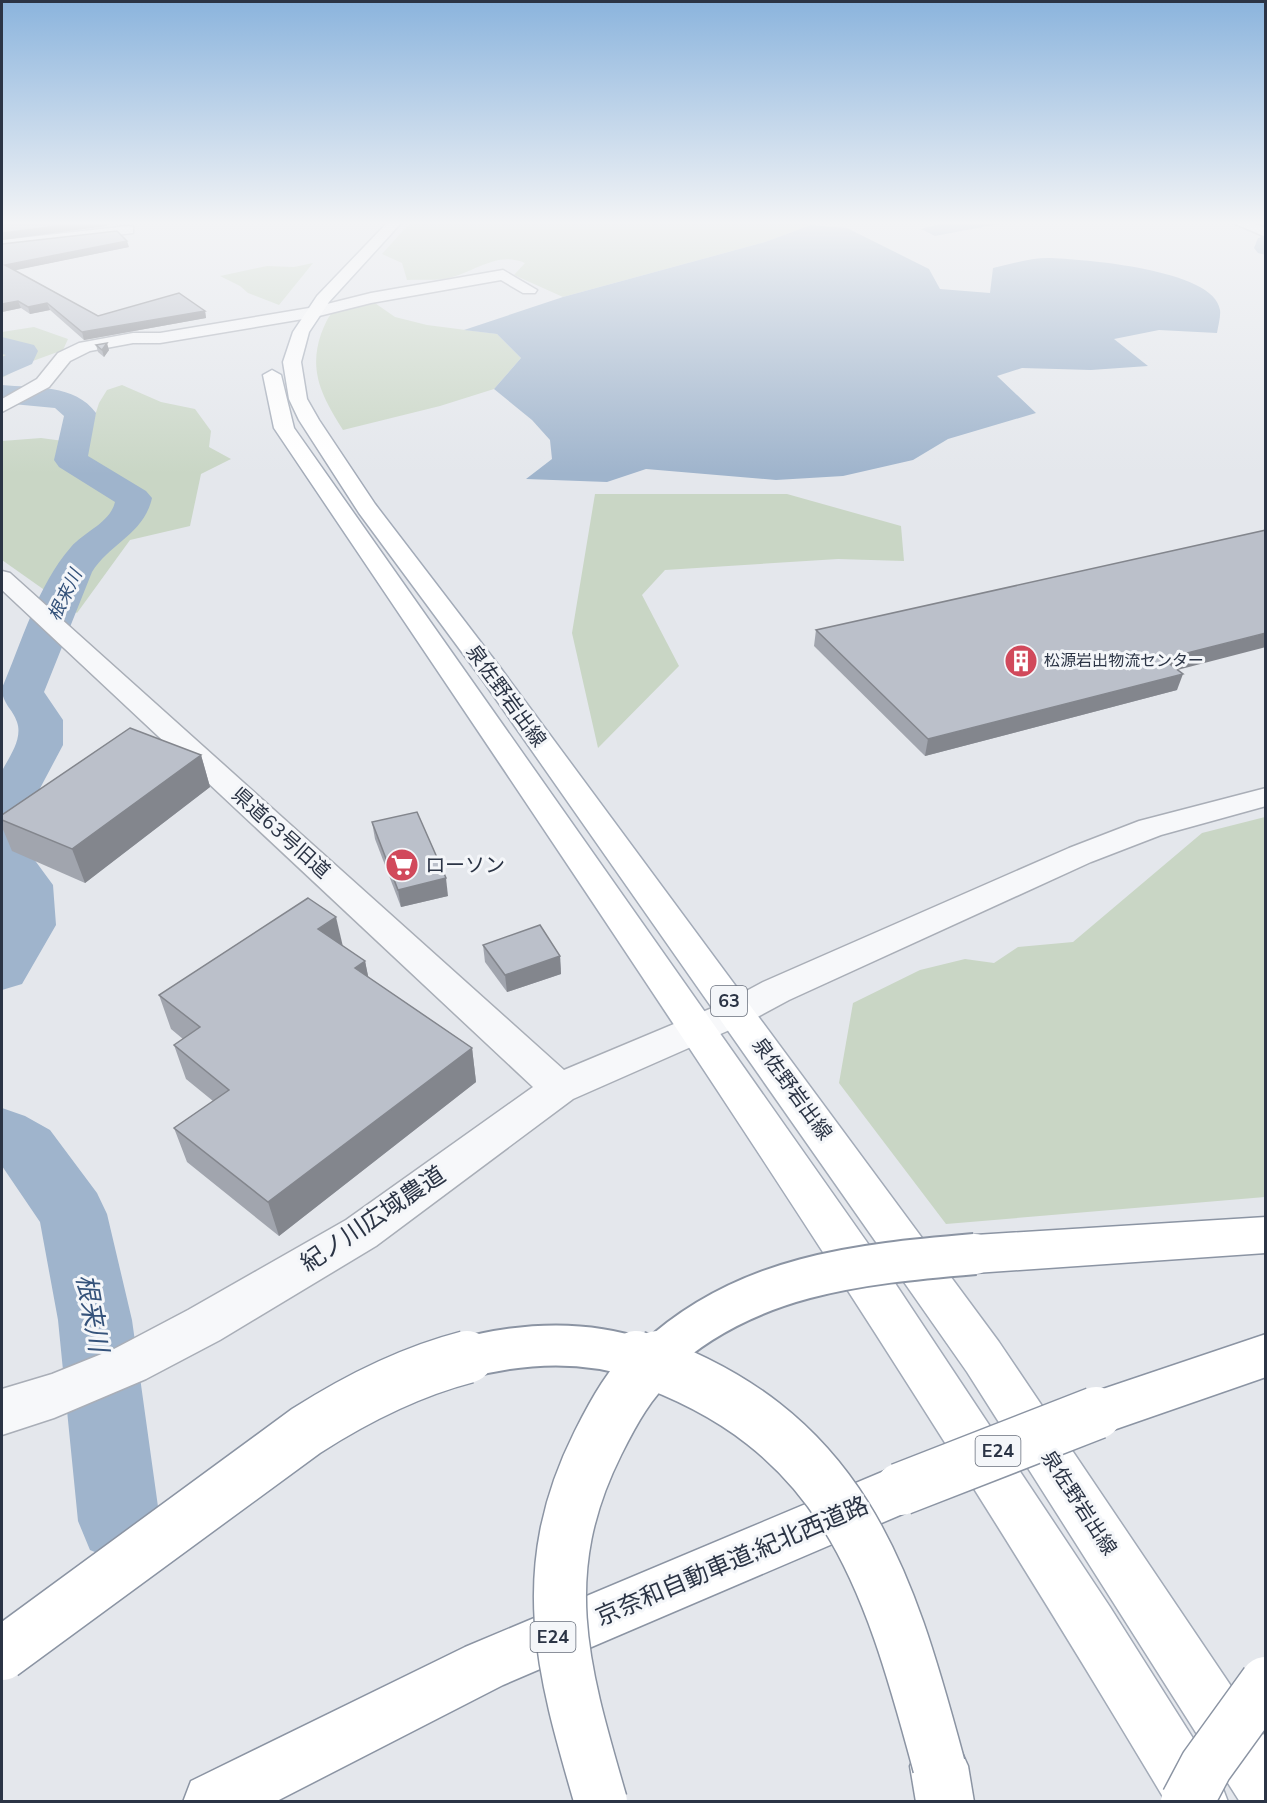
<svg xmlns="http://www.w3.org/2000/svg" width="1267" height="1803" font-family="'Nunito Sans','Noto Sans JP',sans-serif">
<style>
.green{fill:#c9d6c5}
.water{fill:#9fb4cc}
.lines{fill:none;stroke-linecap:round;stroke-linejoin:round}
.river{fill:#9fb4cc;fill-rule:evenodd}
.minor-casing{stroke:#a9aeb7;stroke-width:3}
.major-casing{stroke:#a3abb8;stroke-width:3}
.highway-casing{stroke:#8b94a3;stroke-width:3}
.minor{fill:#f7f8fa;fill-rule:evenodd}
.major{fill:#fff;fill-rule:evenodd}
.highway{fill:#fff;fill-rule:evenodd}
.highway-bridge-far1-casing{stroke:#8b94a3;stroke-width:44;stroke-linecap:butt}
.highway-bridge-casing{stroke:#8b94a3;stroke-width:55;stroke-linecap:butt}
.highway-bridge-far1{stroke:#fff;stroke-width:40}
.highway-bridge{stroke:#fff;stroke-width:52}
.wall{fill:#a1a5ae}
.shaded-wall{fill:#83868d}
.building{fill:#bbc0ca;stroke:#83868d;stroke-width:1.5}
.labels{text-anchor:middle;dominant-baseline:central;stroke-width:6;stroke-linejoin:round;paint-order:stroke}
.far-poi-label{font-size:16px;fill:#2b3445;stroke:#f4f6f9;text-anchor:start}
.far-water-label{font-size:18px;font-style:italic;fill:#34527a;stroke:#f4f6f9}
.shield{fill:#f4f6f9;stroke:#676e7b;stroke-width:1.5}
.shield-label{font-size:18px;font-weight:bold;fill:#2b3445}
.street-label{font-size:20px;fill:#2b3445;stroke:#f4f6f9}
.poi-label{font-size:20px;fill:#2b3445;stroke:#f4f6f9;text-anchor:start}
.near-street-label{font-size:24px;fill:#2b3445;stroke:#f4f6f9}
.near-water-label{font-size:26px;font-style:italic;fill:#34527a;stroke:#f4f6f9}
</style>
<rect width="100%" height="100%" fill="#e4e7ec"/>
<g class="green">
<path d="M 411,222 L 832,222 L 811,225 L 765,242 L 563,297 L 514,275 L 525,263 C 497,251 475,272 449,278 C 436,281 420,279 407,280 L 402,263 L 382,254 Z"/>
<path d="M 313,263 L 279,305 L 248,293 L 240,286 L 220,276 L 267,266 L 294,267 Z"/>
<path d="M 372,301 L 395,317 L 427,325 L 497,334 L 521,358 L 494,389 L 440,406 L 343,430 C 323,398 308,372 321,334 C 324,327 328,315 335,310 C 344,305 361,303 372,301 Z"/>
<path d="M 34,327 L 68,339 L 63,350 L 30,362 L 2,378 L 2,332 Z"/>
<path d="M 122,385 L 161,402 L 195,409 L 211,431 L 209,447 L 231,459 L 201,474 L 190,526 L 130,540 L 77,613 L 2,560 L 2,441 L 41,438 L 86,444 L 99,403 L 107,390 Z"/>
<path d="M 595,494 L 787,494 L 901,526 L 904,561 L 838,559 L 665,570 L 642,595 L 679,666 L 598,748 L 572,633 Z"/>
<path d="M 1265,817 L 1265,1197 L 946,1224 L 839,1083 L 853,1003 L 920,970 L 965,959 L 994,963 L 1018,947 L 1073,942 L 1202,833 Z"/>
</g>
<g class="water">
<path d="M 947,222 L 1009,222 L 935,236 L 921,229 Z"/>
<path d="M 811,225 L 847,228 L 929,269 L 940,289 L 990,293 L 993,268 C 1011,264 1030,258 1048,258 C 1081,259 1215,269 1220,310 C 1221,316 1218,326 1217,333 L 1159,330 L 1114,339 L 1148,366 L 1091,370 L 1022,368 L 997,376 L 1036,413 L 948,439 L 913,460 L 843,476 L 776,480 L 646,469 L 607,482 L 526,479 L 552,459 L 550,440 L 532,420 L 494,389 L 521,358 L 497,334 L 464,330 L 563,297 L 765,242 Z"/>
</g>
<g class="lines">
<g class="river">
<path d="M 1266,236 L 1266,255 L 1258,253 L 1254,248 L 1258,238 Z"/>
<path d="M 2,337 L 34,345 L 38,351 L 32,364 L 2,377 L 2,357 L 6,355 L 2,354 Z"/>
<path d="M 2,385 C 34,388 75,384 96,413 L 88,456 L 146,491 L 152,498 C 144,534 110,543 92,572 L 44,692 L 63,720 L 63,745 L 28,811 L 27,829 L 20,840 L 53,885 L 56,925 L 22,984 L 2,990 L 2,771 C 9,757 23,739 17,722 C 13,709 2,704 2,688 C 22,642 37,586 71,547 C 85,531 110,523 115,502 L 59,467 L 54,460 L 64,416 L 55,408 L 2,403 Z"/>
<path d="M 2,1108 L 25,1116 L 50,1130 L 97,1193 L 107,1214 L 132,1320 L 160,1521 L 148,1550 L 119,1562 L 90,1550 L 78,1521 L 58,1320 L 40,1222 L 2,1166 Z"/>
</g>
<defs>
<g id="minor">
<path d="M 1231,222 L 1250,222 L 1266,228 L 1266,237 Z"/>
<path d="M 128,226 L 133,227 L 133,233 L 2,248 L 2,240 Z"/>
<path d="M 503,270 L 537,290 L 535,293 L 523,293 L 501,280 L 371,303 L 315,317 L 160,343 L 133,343 L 90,351 L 70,361 L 49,387 L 2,412 L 2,399 L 37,379 L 58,353 L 79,343 L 133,333 L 160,333 L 315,307 L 371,293 Z"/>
<path d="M 2,571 L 10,573 L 564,1070 L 724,1003 L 763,982 L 1069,848 L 1139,821 L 1266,788 L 1266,806 L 1161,835 L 1091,862 L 789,1000 L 750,1021 L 573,1099 L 376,1246 L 220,1340 L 146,1379 L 54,1418 L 2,1435 L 2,1389 L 52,1374 L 114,1349 L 188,1310 L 346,1220 L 533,1087 L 2,590 Z"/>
</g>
<g id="major">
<path d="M 388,222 L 402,222 L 329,302 L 309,332 L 301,362 L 307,399 L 319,420 L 375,504 L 499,666 L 999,1342 L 1266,1738 L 1266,1802 L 1240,1802 L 967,1372 L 481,678 L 359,513 L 299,420 L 289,399 L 283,362 L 293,332 L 317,296 Z"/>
<path d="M 272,370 L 281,375 L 294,428 L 883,1265 L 1110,1607 L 1220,1781 L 1228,1802 L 1166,1802 C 886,1332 579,881 274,428 L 263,375 Z"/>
</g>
<g id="highway">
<path d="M 1266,1217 L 1266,1253 L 975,1273 L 960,1267 L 953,1254 L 960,1241 L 975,1235 Z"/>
<path d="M 1266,1334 L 1266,1377 L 1096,1436 L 1079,1429 L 1072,1413 L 1079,1397 Z"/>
<path d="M 901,1464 L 919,1471 L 926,1489 L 919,1507 L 503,1685 L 275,1802 L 183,1802 L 191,1781 L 465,1647 Z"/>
<path d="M 939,1737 L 959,1746 L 968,1766 L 974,1802 L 916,1802 L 910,1766 L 919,1746 Z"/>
</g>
</defs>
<use href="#minor" class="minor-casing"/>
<use href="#major" class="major-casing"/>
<use href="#highway" class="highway-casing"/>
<use href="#minor" class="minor"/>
<use href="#major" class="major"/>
<use href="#highway" class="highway"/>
<defs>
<g id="highway-bridge-far1">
<path d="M 461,1359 C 520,1343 582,1339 641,1359"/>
<path d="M 655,1359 C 745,1275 858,1264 975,1254"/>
</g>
<g id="highway-bridge">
<path d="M 636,1357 C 843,1428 887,1573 939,1766"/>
<path d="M 901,1489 L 1096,1413"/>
<path d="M 2,1654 L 306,1431 C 356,1399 409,1372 467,1357"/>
<path d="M 601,1802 C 563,1671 533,1573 598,1443 C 614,1411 630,1382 657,1357"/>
<path d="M 1187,1802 L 1206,1766 L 1266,1683"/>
</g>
</defs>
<use href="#highway-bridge-far1" class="highway-bridge-far1-casing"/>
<use href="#highway-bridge" class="highway-bridge-casing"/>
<use href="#highway-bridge-far1" class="highway-bridge-far1"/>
<use href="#highway-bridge" class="highway-bridge"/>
</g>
<g class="wall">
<path d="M 2,244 L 129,247 L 15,270 L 98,316 L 205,311 L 206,318 L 84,340 L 50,310 L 30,314 L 21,308 L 2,312 Z"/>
<path d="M 96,345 L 109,350 L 104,357 L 98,352 Z"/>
<path d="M 816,630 L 1178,670 L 1177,690 L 925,756 L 814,646 Z"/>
<path d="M 201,755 L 210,787 L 85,883 L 12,851 L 2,827 L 2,815 Z"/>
<path d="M 372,822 L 448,896 L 401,907 L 375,839 Z"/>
<path d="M 483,945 L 560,956 L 561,974 L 507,992 L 485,962 Z"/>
<path d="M 342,946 L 365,961 L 368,977 L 472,1048 L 476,1082 L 279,1236 L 187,1162 L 174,1128 L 213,1101 L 186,1079 L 174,1045 L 183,1039 L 171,1029 L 159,995 Z"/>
</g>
<g class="shaded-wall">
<path d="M 90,222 L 106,222 L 107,226 L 2,240 L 2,233 Z"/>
<path d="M 127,241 L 129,247 L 7,272 L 5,265 Z"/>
<path d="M 18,301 L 21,308 L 2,312 L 2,304 Z"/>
<path d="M 47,303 L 50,310 L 30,314 L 28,307 Z"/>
<path d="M 205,311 L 206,318 L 84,340 L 82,332 Z"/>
<path d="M 107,343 L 109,350 L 104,357 L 102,350 Z"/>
<path d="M 1266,633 L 1266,647 L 1158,675 L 1163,659 Z"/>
<path d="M 1183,674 L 1177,690 L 925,756 L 928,739 Z"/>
<path d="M 201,755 L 210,787 L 85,883 L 72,849 Z"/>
<path d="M 446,878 L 448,896 L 401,907 L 398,890 Z"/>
<path d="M 336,917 L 344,951 L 318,929 Z"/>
<path d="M 560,956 L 561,974 L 507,992 L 505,975 Z"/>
<path d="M 365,961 L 372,995 L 355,968 Z"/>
<path d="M 472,1048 L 476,1082 L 279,1236 L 268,1202 Z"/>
</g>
<g class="building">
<path d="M 2,222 L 90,222 L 2,233 Z"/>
<path d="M 117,231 L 127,241 L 5,265 L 98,316 L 179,293 L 205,311 L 82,332 L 47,303 L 28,307 L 18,301 L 2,304 L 2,244 Z"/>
<path d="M 107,343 L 102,350 L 96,345 Z"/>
<path d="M 1266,530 L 1266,633 L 1163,659 L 1183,674 L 928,739 L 816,630 Z"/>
<path d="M 130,728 L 201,755 L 72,849 L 2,820 L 2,815 Z"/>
<path d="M 417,812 L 446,878 L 398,890 L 372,822 Z"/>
<path d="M 308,898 L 336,917 L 318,929 L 365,961 L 355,968 L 472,1048 L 268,1202 L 174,1128 L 229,1090 L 174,1045 L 200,1027 L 159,995 Z"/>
<path d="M 540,925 L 560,956 L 505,975 L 483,945 Z"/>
</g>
<linearGradient id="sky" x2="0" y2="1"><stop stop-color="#8bb4dd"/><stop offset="0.47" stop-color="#f3f4f6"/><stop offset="1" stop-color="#f3f4f6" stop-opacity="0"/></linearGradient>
<rect width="1267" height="474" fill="url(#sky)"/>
<defs>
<symbol id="building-disc" viewBox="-11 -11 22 22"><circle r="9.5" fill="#d1495b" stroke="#f4f6f9"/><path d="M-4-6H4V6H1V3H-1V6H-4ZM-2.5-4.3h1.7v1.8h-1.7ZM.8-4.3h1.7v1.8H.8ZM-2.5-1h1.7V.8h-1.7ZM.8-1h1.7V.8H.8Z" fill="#fff"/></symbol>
<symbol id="supermarket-disc" viewBox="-11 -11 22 22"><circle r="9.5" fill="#d1495b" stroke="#f4f6f9"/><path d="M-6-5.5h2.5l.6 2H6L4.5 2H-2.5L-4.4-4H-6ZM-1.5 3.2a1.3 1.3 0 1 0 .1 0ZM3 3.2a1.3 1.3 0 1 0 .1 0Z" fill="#fff"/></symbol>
</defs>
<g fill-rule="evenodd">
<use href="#building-disc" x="1002" y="642" width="38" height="38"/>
<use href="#supermarket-disc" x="383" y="846" width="38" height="38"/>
</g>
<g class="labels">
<g class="far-poi-label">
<text x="1044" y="661">松源岩出物流センター</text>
</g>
<g class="far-water-label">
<text transform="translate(65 595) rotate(-64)">根来川</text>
</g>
<g class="shield">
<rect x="711" y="986" width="36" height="30" rx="4.5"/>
<rect x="975.5" y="1436" width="45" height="30" rx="4.5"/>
<rect x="530.5" y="1622" width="45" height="30" rx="4.5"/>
</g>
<g class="shield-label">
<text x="729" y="1001">63</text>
<text x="998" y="1451">E24</text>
<text x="553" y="1637">E24</text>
</g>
<g class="street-label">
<text transform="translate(506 696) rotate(54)">泉佐野岩出線</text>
<text transform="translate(281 833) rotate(42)">県道63号旧道</text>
<text transform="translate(792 1089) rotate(54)">泉佐野岩出線</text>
<text transform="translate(1079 1503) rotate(57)">泉佐野岩出線</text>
</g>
<g class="poi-label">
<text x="425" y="865">ローソン</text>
</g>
<g class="near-street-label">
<text transform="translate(373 1219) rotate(-34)">紀ノ川広域農道</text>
<text transform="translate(732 1561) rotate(-23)">京奈和自動車道;紀北西道路</text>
</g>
<g class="near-water-label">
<text transform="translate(92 1313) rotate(80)">根来川</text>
</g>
</g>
<rect width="1267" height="1803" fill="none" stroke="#2b3445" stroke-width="6"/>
</svg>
